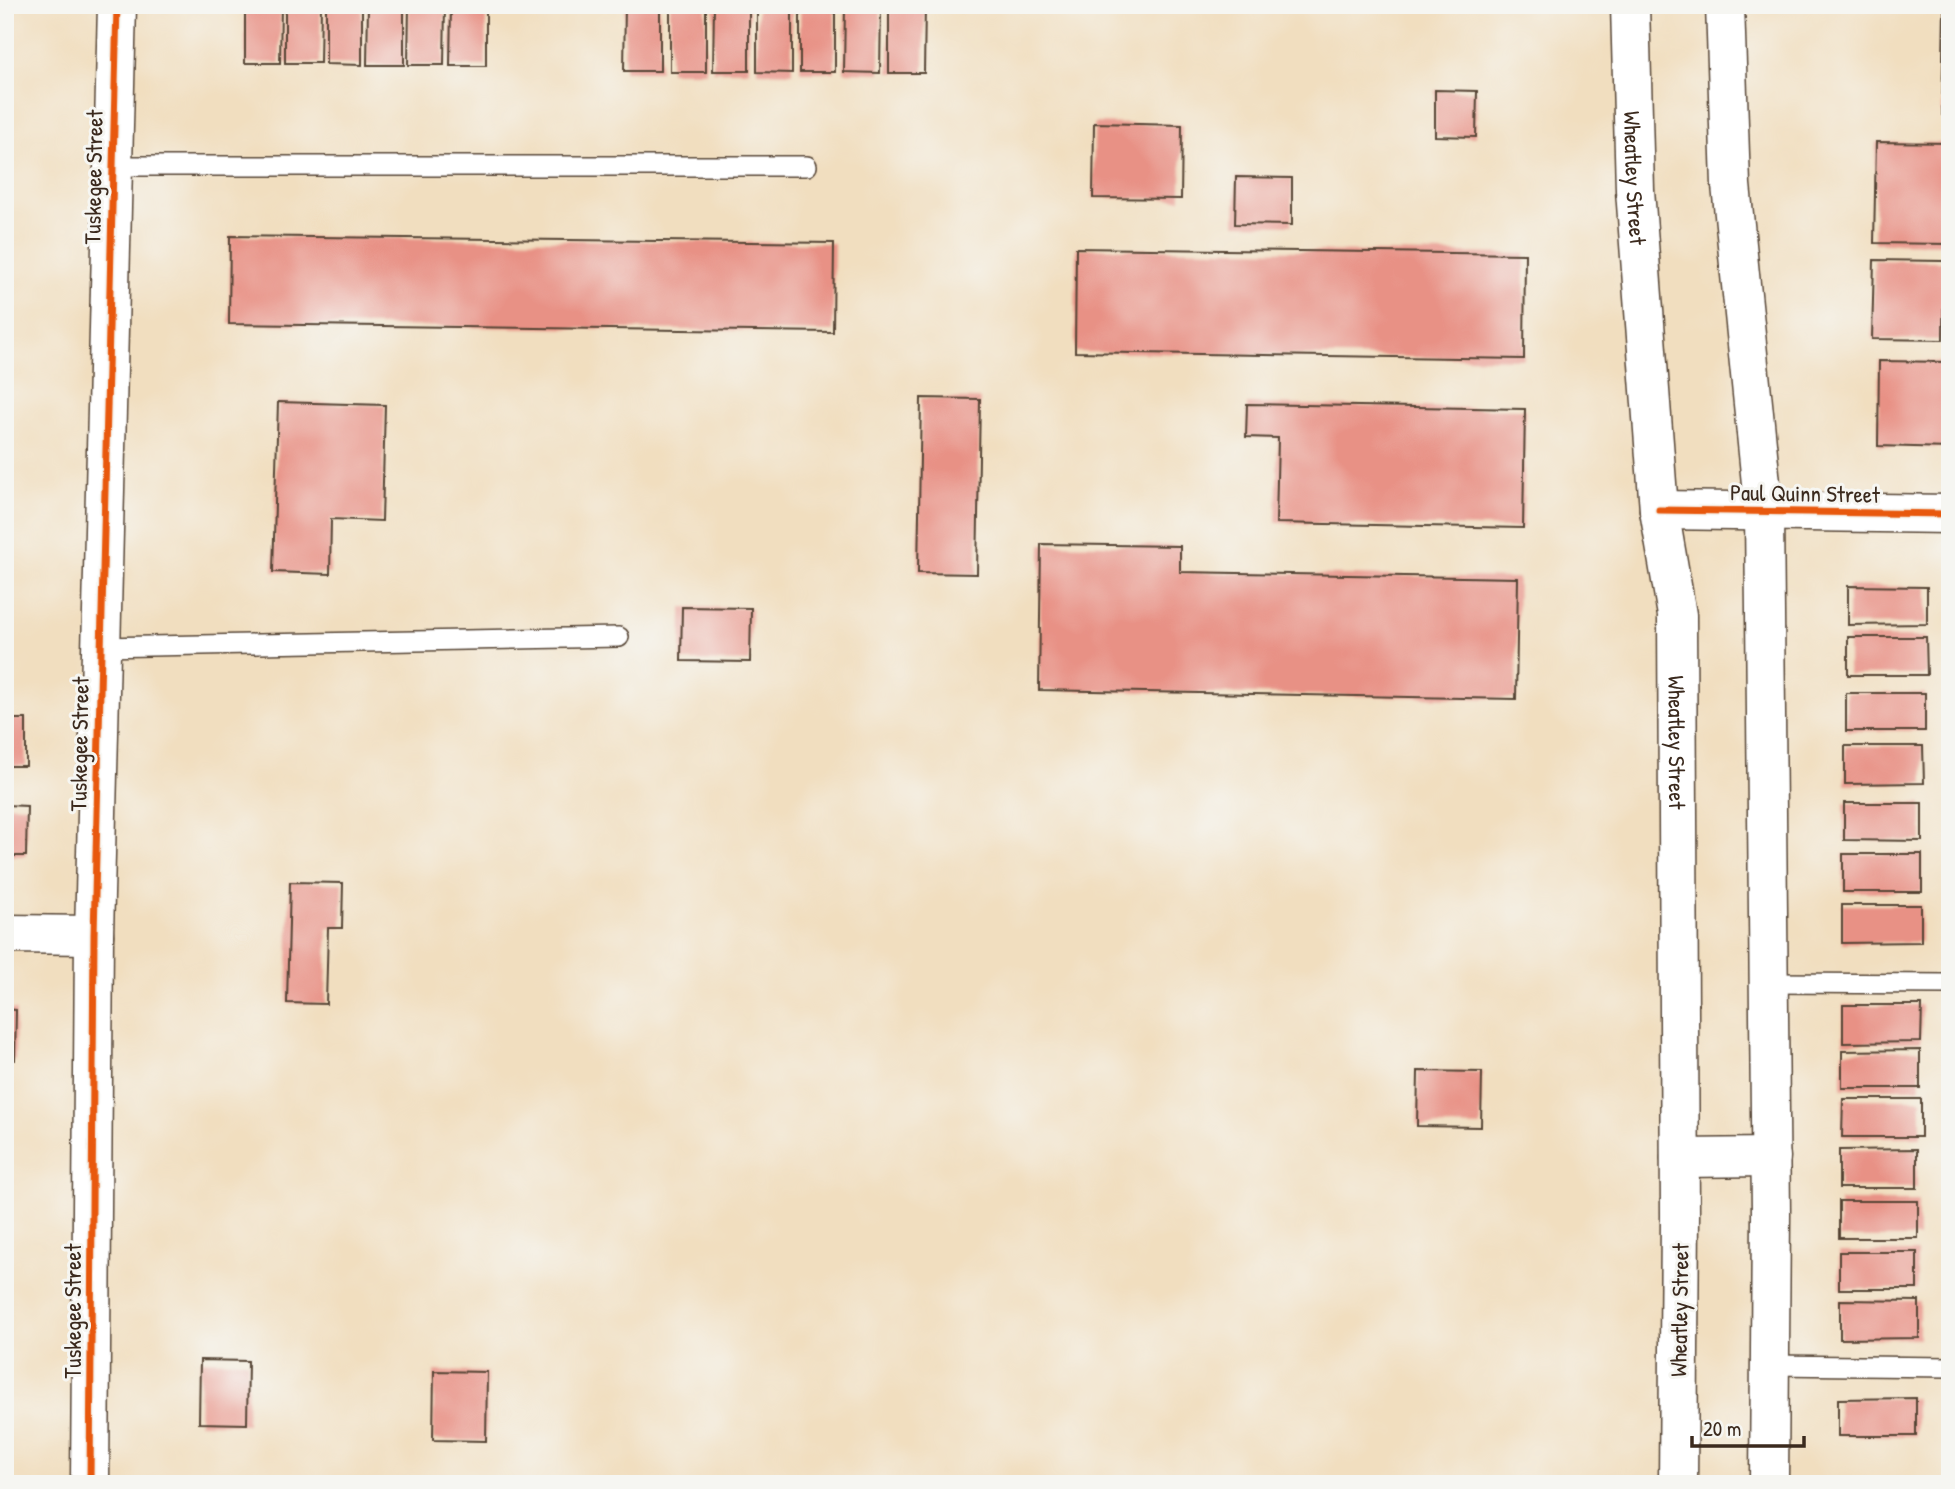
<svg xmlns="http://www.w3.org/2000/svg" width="1955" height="1489" font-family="'Patrick Hand',sans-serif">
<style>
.building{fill:#e89185}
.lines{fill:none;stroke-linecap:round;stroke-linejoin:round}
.lane-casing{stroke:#564536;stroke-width:22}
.street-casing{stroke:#564536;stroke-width:41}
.secondary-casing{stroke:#564536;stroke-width:41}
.lane{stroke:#fff;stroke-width:19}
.street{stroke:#fff;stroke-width:38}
.secondary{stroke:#fff;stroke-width:38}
.cycleway-casing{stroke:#f6f6f2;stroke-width:11}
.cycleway{stroke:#e8590c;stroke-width:7}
.labels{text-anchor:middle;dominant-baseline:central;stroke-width:6;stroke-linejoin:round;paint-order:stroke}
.street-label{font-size:23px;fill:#3b2a1e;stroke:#f6f6f2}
</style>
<rect width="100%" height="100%" fill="#f6f6f2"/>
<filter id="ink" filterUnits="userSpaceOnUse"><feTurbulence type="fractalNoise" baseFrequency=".0143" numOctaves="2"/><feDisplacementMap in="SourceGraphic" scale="14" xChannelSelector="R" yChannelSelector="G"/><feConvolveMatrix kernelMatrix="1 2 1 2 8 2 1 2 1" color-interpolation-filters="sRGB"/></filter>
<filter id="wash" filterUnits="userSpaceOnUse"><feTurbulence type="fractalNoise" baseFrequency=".00686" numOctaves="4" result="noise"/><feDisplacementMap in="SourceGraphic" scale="28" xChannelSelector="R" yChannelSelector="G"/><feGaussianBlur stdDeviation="1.57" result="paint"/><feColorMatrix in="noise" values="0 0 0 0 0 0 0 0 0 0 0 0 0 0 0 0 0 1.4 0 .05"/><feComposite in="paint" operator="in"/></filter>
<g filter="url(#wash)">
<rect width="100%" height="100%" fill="#f1debf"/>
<g id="blocks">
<g class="building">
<path d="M 245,5 L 281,5 L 280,63 L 245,63 Z"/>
<path d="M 285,5 L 321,5 L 320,63 L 285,63 Z"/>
<path d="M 326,5 L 362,5 L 362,65 L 326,64 Z"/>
<path d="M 368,5 L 404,5 L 404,65 L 367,65 Z"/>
<path d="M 409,5 L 445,5 L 444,65 L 408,65 Z"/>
<path d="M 451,5 L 486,5 L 486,66 L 450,66 Z"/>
<path d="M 625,5 L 660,5 L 660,71 L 624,71 Z"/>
<rect x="670" y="5" width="36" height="67"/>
<path d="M 714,5 L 749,5 L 749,71 L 713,71 Z"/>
<path d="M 757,5 L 792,5 L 792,73 L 757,72 Z"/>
<rect x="800" y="5" width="35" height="67"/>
<path d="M 845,5 L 881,5 L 880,73 L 844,72 Z"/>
<path d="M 889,5 L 925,5 L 924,73 L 889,73 Z"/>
<path d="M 1944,8 L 1950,8 L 1950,115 L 1942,115 Z"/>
<path d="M 1435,90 L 1477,91 L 1476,137 L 1435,136 Z"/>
<path d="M 1094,123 L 1182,125 L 1181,199 L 1093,198 Z"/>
<path d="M 1876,142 L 1950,143 L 1950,244 L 1874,243 Z"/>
<path d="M 1236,177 L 1292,178 L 1292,225 L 1235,224 Z"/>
<path d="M 230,236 L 834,243 L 833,332 L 229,324 Z"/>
<path d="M 1076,248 L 1525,254 L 1524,359 L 1075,352 Z"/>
<path d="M 1874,260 L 1944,261 L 1943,340 L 1872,339 Z"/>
<path d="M 1879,361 L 1950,362 L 1950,448 L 1878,446 Z"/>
<path d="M 921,398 L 980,399 L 977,574 L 918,573 Z"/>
<path d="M 278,402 L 385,405 L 382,521 L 331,519 L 330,574 L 273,572 Z"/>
<path d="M 1247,404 L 1525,409 L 1523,528 L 1276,523 L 1278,438 L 1246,437 Z"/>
<path d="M 1041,544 L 1180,546 L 1180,572 L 1518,578 L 1516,699 L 1039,690 Z"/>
<path d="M 1848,586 L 1927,587 L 1927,624 L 1848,625 Z"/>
<path d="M 682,607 L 751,608 L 750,662 L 681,661 Z"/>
<path d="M 1848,637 L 1926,637 L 1927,675 L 1848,675 Z"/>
<rect x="1846" y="693" width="79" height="38"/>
<rect x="5" y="719" width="21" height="47"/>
<path d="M 1845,746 L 1923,746 L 1924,783 L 1845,784 Z"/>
<path d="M 1844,803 L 1922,803 L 1922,841 L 1844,840 Z"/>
<path d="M 5,805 L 27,806 L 26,856 L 5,856 Z"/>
<rect x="1843" y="854" width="79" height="38"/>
<path d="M 290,882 L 343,883 L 342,928 L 328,928 L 326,1004 L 287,1003 Z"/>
<path d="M 1842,905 L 1921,905 L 1921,942 L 1842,943 Z"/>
<path d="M 1843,1005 L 1922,1005 L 1921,1042 L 1843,1043 Z"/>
<path d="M 5,1009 L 16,1010 L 15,1060 L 5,1059 Z"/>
<path d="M 1920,1050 L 1920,1088 L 1842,1088 L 1842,1051 Z"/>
<path d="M 1418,1071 L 1482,1072 L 1481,1127 L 1417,1126 Z"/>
<path d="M 1843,1099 L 1921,1099 L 1921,1137 L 1842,1137 Z"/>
<path d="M 1917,1149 L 1917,1188 L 1839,1188 L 1839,1150 Z"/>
<rect x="1839" y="1201" width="79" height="37"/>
<rect x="5" y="1222" width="3" height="25"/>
<rect x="1839" y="1252" width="78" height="37"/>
<path d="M 1840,1300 L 1919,1301 L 1919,1338 L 1840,1339 Z"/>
<path d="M 200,1360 L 248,1361 L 247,1424 L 199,1423 Z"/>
<path d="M 434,1371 L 487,1372 L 486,1441 L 433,1440 Z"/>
<path d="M 1916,1398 L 1916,1436 L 1838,1436 L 1838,1399 Z"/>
<path d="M 172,1479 L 253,1480 L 253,1484 L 172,1484 Z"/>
</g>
</g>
</g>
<g filter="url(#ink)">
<use href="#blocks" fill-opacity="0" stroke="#564536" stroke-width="2"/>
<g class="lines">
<defs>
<g id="lane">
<path d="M 112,166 L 807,166"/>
<path d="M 101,647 L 619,637"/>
<path d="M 1769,983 L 1950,984"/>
<path d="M 1770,1365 L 1950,1367"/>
</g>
<path id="street" d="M 5,934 L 94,935"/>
<g id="secondary">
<path id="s1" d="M 1630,5 L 1635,190 L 1659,510 L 1677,615 L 1680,1215 L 1678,1484"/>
<path d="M 1725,5 L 1731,185 L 1764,513 L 1771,1214 L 1769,1484"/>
<path d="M 1659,510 L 1950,514"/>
<path d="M 1680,1158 L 1771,1157"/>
<path d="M 90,1484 L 94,935 L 117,5"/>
</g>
</defs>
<use href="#lane" class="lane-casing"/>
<use href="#street" class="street-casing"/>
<use href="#secondary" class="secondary-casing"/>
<use href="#lane" class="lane"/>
<use href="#street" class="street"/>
<use href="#secondary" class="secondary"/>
<defs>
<g id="cycleway">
<path d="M 1659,510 L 1950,514"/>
<path d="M 90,1484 L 94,935 L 117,5"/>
</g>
</defs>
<use href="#cycleway" class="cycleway-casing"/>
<use href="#cycleway" class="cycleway"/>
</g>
</g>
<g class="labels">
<g class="street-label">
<text transform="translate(93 177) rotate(-89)">Tuskegee Street</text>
<text stroke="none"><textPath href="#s1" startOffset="173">Wheatley Street</textPath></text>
<text transform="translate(1805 493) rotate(1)">Paul Quinn Street</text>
<text stroke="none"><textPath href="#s1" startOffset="740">Wheatley Street</textPath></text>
<text transform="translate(79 744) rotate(-89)">Tuskegee Street</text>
<text transform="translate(1679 1310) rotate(-89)">Wheatley Street</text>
<text transform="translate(72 1311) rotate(-90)">Tuskegee Street</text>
</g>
</g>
<rect width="1955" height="1489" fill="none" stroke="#f6f6f2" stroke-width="28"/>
<path d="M1692 1436v10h112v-10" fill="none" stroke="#3b2a1e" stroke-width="3.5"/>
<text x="1703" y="1436" font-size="21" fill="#3b2a1e" stroke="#f6f6f2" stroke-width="5" paint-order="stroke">20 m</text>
</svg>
